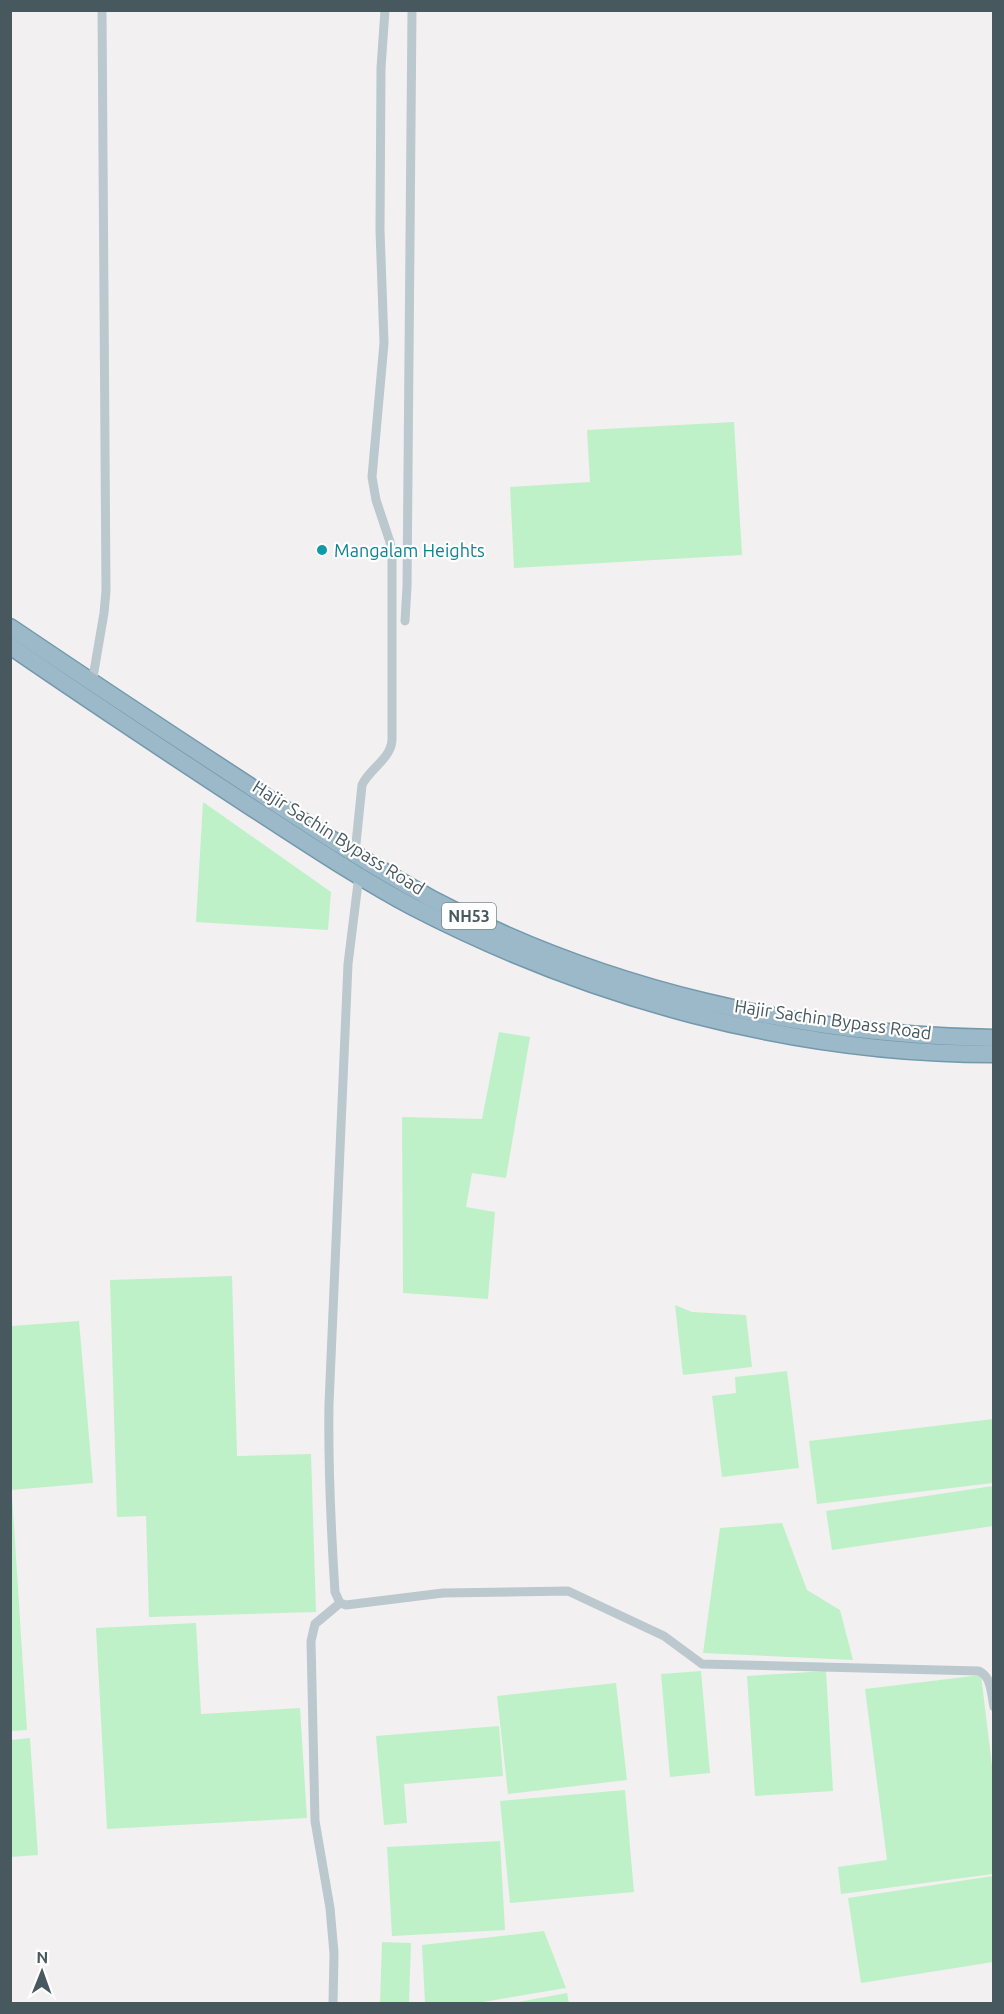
<svg xmlns="http://www.w3.org/2000/svg" width="1004" height="2014" font-family="Ubuntu,sans-serif">
<style>
.green{fill:#bef1c8}
.lines{fill:none;stroke-linecap:round;stroke-linejoin:round}
.trunk-casing{stroke:#7298ac;stroke-width:19}
.minor{stroke:#bbc8cd;stroke-width:9}
.trunk{stroke:#9bb9c8;stroke-width:16}
.culture-dot{fill:#0f9aa8;stroke:#fff;stroke-width:2}
.labels{text-anchor:middle;dominant-baseline:central;stroke-width:4.5;stroke-linejoin:round;paint-order:stroke}
.shield{fill:#fff;stroke:#7e8a8e;stroke-width:1.5}
.shield-label{font-size:16px;font-weight:bold;fill:#47585e}
.culture-label{font-size:18px;fill:#0d838f;stroke:#fff;text-anchor:start}
.street-label{font-size:18px;fill:#47585e;stroke:#fff}
</style>
<rect width="100%" height="100%" fill="#f3f0f1"/>
<g class="green">
<path d="M 734,422 L 742,555 L 514,568 L 510,487 L 590,482 L 587,430 Z"/>
<path d="M 203,802 L 331,892 L 328,930 L 196,922 Z"/>
<path d="M 499,1032 L 530,1037 L 506,1178 L 472,1173 L 466,1207 L 495,1212 L 488,1299 L 403,1293 L 402,1117 L 482,1119 Z"/>
<path d="M 232,1276 L 237,1456 L 311,1454 L 316,1612 L 149,1617 L 146,1516 L 117,1517 L 110,1280 Z"/>
<path d="M 675,1305 L 692,1312 L 746,1315 L 752,1367 L 683,1375 Z"/>
<path d="M 79,1321 L 93,1483 L 11,1490 L 11,1326 Z"/>
<path d="M 787,1371 L 799,1468 L 722,1477 L 712,1396 L 736,1393 L 735,1377 Z"/>
<path d="M 993,1419 L 993,1483 L 817,1504 L 809,1441 Z"/>
<path d="M 993,1486 L 993,1526 L 832,1550 L 826,1511 Z"/>
<path d="M 12,1494 L 27,1730 L 11,1731 L 10,1495 Z"/>
<path d="M 782,1523 L 807,1590 L 840,1610 L 853,1660 L 703,1653 L 720,1528 Z"/>
<path d="M 196,1623 L 201,1714 L 300,1708 L 307,1818 L 107,1829 L 96,1628 Z"/>
<path d="M 701,1671 L 710,1773 L 670,1777 L 661,1674 Z"/>
<path d="M 826,1671 L 833,1791 L 755,1796 L 747,1676 Z"/>
<path d="M 981,1675 L 993,1774 L 993,1874 L 841,1894 L 838,1867 L 887,1860 L 865,1689 Z"/>
<path d="M 616,1683 L 627,1780 L 508,1794 L 497,1696 Z"/>
<path d="M 499,1726 L 503,1776 L 404,1784 L 407,1823 L 384,1825 L 376,1736 Z"/>
<path d="M 30,1738 L 38,1855 L 11,1857 L 11,1740 Z"/>
<path d="M 625,1790 L 634,1892 L 510,1903 L 500,1801 Z"/>
<path d="M 500,1841 L 505,1930 L 392,1936 L 387,1847 Z"/>
<path d="M 993,1876 L 993,1962 L 861,1983 L 848,1898 Z"/>
<path d="M 544,1931 L 566,1988 L 477,2003 L 425,2003 L 422,1945 Z"/>
<path d="M 382,1942 L 411,1943 L 409,2003 L 380,2003 Z"/>
<path d="M 567,1993 L 569,2003 L 513,2003 Z"/>
</g>
<g class="lines">
<defs>
<g id="trunk">
<path d="M 10,627 C 87,679 164,730 242,781 C 304,822 366,863 432,899 C 603,990 800,1035 994,1038"/>
<path d="M 10,646 C 90,701 170,754 251,807 C 304,841 357,877 413,907 C 591,999 792,1054 994,1054"/>
</g>
</defs>
<use href="#trunk" class="trunk-casing"/>
<g class="minor">
<path d="M 405,621 L 407,587 L 412,10"/>
<path d="M 92,683 L 104,613 L 106,591 L 102,10"/>
<path d="M 355,853 L 362,785 C 369,769 391,759 392,740 L 392,558 L 390,542 L 376,500 L 372,477 L 384,343 L 380,230 L 381,68 L 385,10"/>
<path d="M 359,875 L 348,964 L 329,1404 C 328,1467 331,1529 335,1592 L 340,1603 L 346,1605 L 443,1593 L 568,1591 L 664,1636 L 702,1664 L 979,1671 C 992,1677 991,1694 994,1707"/>
<path d="M 333,2004 L 334,1953 L 330,1908 L 315,1821 L 311,1641 L 315,1624 L 340,1603"/>
</g>
<use href="#trunk" class="trunk"/>
</g>
<circle class="culture-dot" cx="322" cy="550" r="6"/>
<g class="labels">
<rect class="shield" x="442" y="903" width="54" height="26" rx="4.5"/>
<g class="shield-label">
<text x="469" y="916">NH53</text>
</g>
<g class="culture-label">
<text x="334" y="550">Mangalam Heights</text>
</g>
<g class="street-label">
<text transform="translate(339 837) rotate(32)">Hajir Sachin Bypass Road</text>
<text transform="translate(833 1019) rotate(8)">Hajir Sachin Bypass Road</text>
</g>
</g>
<rect width="1004" height="2014" fill="none" stroke="#47585e" stroke-width="24"/>
<g transform="translate(42 1972) rotate(1)" stroke="#ffffff" stroke-width="4.5" paint-order="stroke">
<path d="M0-4.5L10 22L0 15L-10 22Z" fill="#47585e"/>
<text y="-9" font-size="16" font-weight="bold" text-anchor="middle" fill="#47585e">N</text>
</g>
</svg>
